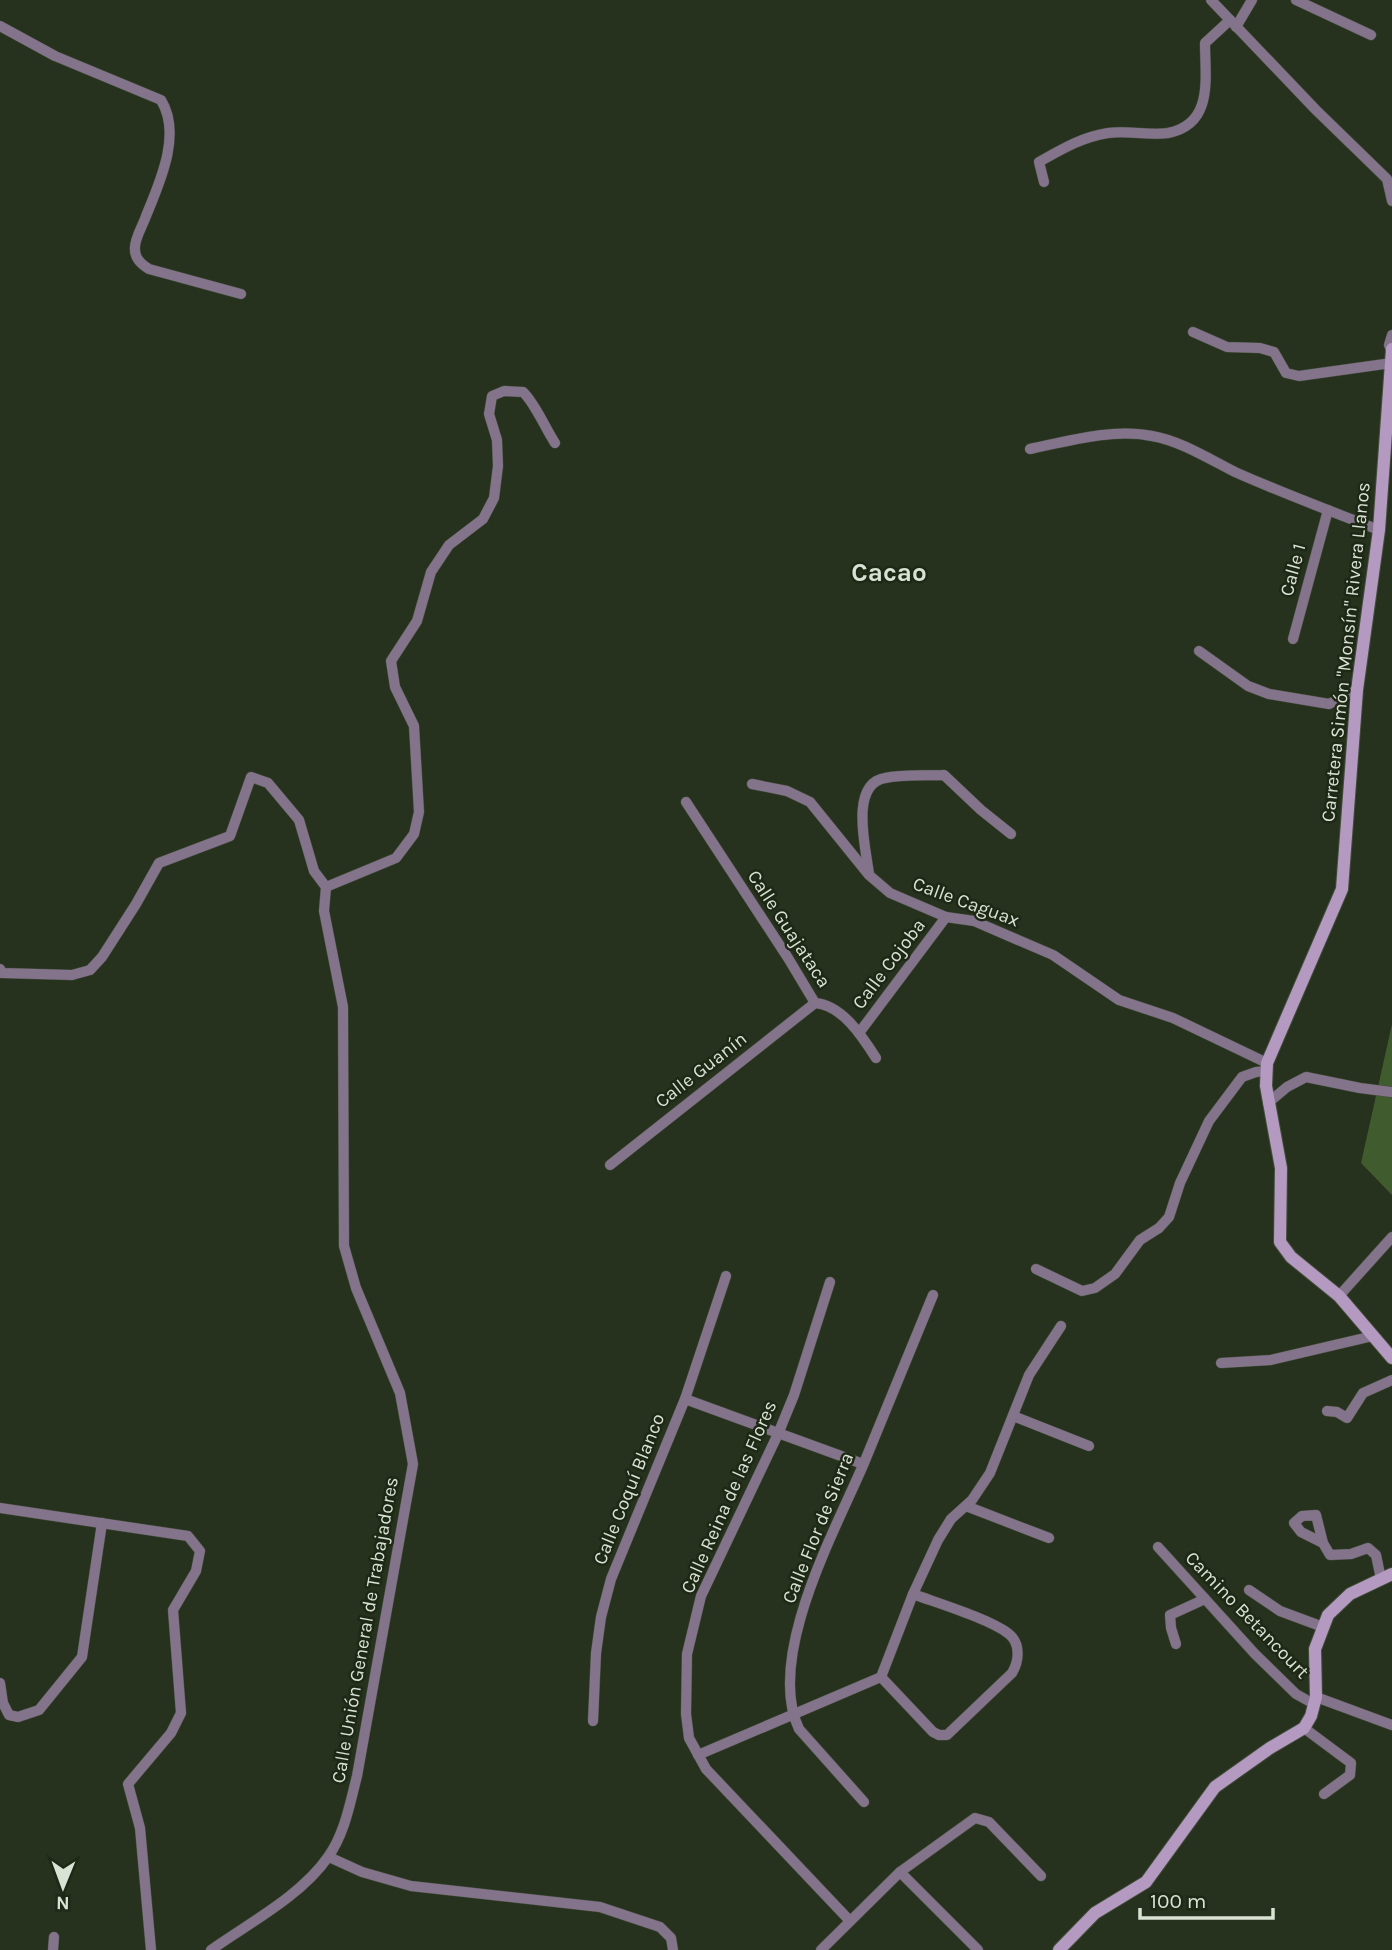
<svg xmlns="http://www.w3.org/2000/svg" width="1392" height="1950" font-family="Karla,sans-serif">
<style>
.green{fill:#405b2d}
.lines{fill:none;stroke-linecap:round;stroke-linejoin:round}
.street-casing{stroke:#434e3b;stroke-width:11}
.secondary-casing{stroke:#434e3b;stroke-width:14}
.street{stroke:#83738b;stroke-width:10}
.secondary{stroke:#b49ac1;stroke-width:12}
.labels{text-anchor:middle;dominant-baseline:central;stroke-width:5;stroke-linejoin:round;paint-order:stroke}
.street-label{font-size:19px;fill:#dae2d5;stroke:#1d2815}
.district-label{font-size:26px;font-weight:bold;fill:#dae2d5;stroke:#1d2815}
</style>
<rect width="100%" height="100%" fill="#26321e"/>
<path class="green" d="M 1392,1024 L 1392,1195 L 1361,1163 Z"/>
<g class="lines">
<defs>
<g id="street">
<path d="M 1211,0 L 1316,110 L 1387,179 L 1392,201"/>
<path d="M 1296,0 L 1371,35"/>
<path d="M 0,26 L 55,56 L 161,100 C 182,134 160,182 146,216 C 143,225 135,238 135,247 C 134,258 141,264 149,269 L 241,294"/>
<path d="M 1236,27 L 1252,0"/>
<path d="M 1044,182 L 1039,162 C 1062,149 1082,137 1108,133 C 1128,130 1149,136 1168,133 C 1214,124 1205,78 1205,43 L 1230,20"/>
<path d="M 1193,332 L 1227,347 L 1260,348 L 1274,352 L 1286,373 L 1299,376 L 1392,363"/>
<path d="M 1391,350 L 1389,345 L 1392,335"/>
<path d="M 1030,449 C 1068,441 1113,428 1152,436 C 1181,441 1209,459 1235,472 C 1282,493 1331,511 1379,530"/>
<path d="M 1293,639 L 1328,510"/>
<path d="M 1199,651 L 1248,686 L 1269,694 L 1329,704 L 1357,690"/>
<path d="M 752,784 L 787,791 L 810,802 L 869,875 L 890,893 L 946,917 L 974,921 L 1053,955 L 1119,1000 L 1173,1018 L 1267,1063"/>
<path d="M 686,802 L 788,958 L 815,1003 C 842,1005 862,1036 876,1058"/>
<path d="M 869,874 C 866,849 849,784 885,778 C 904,774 925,776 944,775 L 981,810 L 1011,834"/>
<path d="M 326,887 L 396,858 L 414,834 L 419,812 L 414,726 L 395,687 L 391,661 L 417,621 L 431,572 L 449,545 L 483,519 L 494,498 L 498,466 L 497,440 L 489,414 L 492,396 L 504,391 L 523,392 C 535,403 545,428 555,443"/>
<path d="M 0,969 L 2,973 L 72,975 L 90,970 L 102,957 L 136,904 L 159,863 L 230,836 L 251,777 L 268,783 L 299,820 L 314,871 L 326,887 L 324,911 L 343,1007 L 344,1246 L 356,1288 L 400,1393 L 413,1464 L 357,1776 C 350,1803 345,1833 328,1857 C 301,1896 249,1923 211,1950"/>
<path d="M 859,1033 L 946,917"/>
<path d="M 1268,1103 L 1287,1087 L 1306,1077 L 1360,1088 L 1391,1092"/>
<path d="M 610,1165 L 815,1003"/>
<path d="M 1036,1269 L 1082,1291 L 1095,1288 L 1115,1274 L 1140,1240 L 1159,1228 L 1169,1217 L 1180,1183 L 1209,1121 L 1242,1077 L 1256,1072 L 1266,1071"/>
<path d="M 830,1282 L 794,1395 L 778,1434 L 701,1596 L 687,1654 L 686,1714 L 689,1738 L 706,1769 L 850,1921"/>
<path d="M 1339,1296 L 1392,1237"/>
<path d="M 1221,1363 L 1271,1360 L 1373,1336"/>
<path d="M 685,1399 L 863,1464"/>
<path d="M 1327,1411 L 1337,1412 L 1347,1418 L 1363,1393 L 1392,1380"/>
<path d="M 1013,1416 L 1089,1446"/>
<path d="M 966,1506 L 1049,1538"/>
<path d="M 0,1508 L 188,1536 L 200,1551 L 196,1571 L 173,1610 L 181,1713 L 171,1733 L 128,1784 L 140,1828 L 151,1950"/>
<path d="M 1323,1543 L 1301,1532 L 1294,1523 L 1302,1516 L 1316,1515 L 1323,1543 L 1330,1555 L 1351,1554 L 1368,1548 L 1376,1555 L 1381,1579"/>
<path d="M 1158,1547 L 1255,1654 L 1296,1694 L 1314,1704"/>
<path d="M 1249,1590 L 1280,1611 L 1323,1627"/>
<path d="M 1176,1644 L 1171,1628 L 1170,1615 L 1205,1599"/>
<path d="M 881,1677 L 933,1732 L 939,1735 L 947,1735 L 1012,1673 C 1019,1661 1021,1644 1009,1634 C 990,1619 937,1603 913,1594"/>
<path d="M 0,1683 L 3,1703 L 9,1715 L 18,1717 L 39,1710 L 82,1657 L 102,1523"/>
<path d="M 1316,1697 L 1392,1725"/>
<path d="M 593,1721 L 596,1653 L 601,1617 L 611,1579 L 685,1399 L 726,1276"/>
<path d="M 1304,1728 L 1351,1763 L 1350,1775 L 1324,1794"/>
<path d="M 698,1755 L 881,1677 L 913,1594 L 938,1540 L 951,1519 L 972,1500 L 990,1473 L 1029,1375 L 1061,1326"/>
<path d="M 864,1802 L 799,1729 C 765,1657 835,1531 864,1463 C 887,1407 910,1351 933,1295"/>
<path d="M 329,1857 L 362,1872 L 411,1886 L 600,1907 L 660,1927 L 671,1938 L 673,1950"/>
<path d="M 900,1872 L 978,1950"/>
<path d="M 53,1950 L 54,1937"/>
<path d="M 821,1950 L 900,1872 L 975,1818 L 989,1822 L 1041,1876"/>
</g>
<g id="secondary">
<path d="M 1392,349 L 1379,530 L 1357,690 L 1342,889 L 1267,1063 L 1266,1086 L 1281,1168 L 1280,1242 L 1291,1257 L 1339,1296 L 1392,1358"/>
<path d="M 1059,1950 L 1095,1913 L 1146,1882 L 1215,1787 L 1270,1748 L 1304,1728 L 1311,1716 L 1316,1697 L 1315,1649 L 1328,1615 L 1350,1594 L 1392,1574"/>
</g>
</defs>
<use href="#street" class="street-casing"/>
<use href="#secondary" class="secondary-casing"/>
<use href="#street" class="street"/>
<use href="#secondary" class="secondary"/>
</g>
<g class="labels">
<g class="street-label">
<text transform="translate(1293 570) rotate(-75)">Calle 1</text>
<text transform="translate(1346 652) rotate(-84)">Carretera Simón "Monsín" Rivera Llanos</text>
<text transform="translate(966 902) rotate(20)">Calle Caguax</text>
<text transform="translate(789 929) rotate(57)">Calle Guajataca</text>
<text transform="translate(889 964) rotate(-53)">Calle Cojoba</text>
<text transform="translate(701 1070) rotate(-38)">Calle Guanín</text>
<text transform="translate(629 1489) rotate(-68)">Calle Coquí Blanco</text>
<text transform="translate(729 1497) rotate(-66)">Calle Reina de las Flores</text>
<text transform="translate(818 1528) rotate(-68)">Calle Flor de Sierra</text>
<text transform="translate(1247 1615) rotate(46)">Camino Betancourt</text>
<text transform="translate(365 1630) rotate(-80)">Calle Unión General de Trabajadores</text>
</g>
<g class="district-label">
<text x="889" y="572">Cacao</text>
</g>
</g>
<g transform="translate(63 1887) rotate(181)" stroke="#1d2815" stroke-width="5" paint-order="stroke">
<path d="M0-5L12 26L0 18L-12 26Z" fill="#dae2d5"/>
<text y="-10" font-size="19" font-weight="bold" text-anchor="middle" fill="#dae2d5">N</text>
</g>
<path d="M1140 1908v10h133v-10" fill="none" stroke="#dae2d5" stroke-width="3.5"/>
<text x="1150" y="1908" font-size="21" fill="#dae2d5" stroke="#1d2815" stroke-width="5" paint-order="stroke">100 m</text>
</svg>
